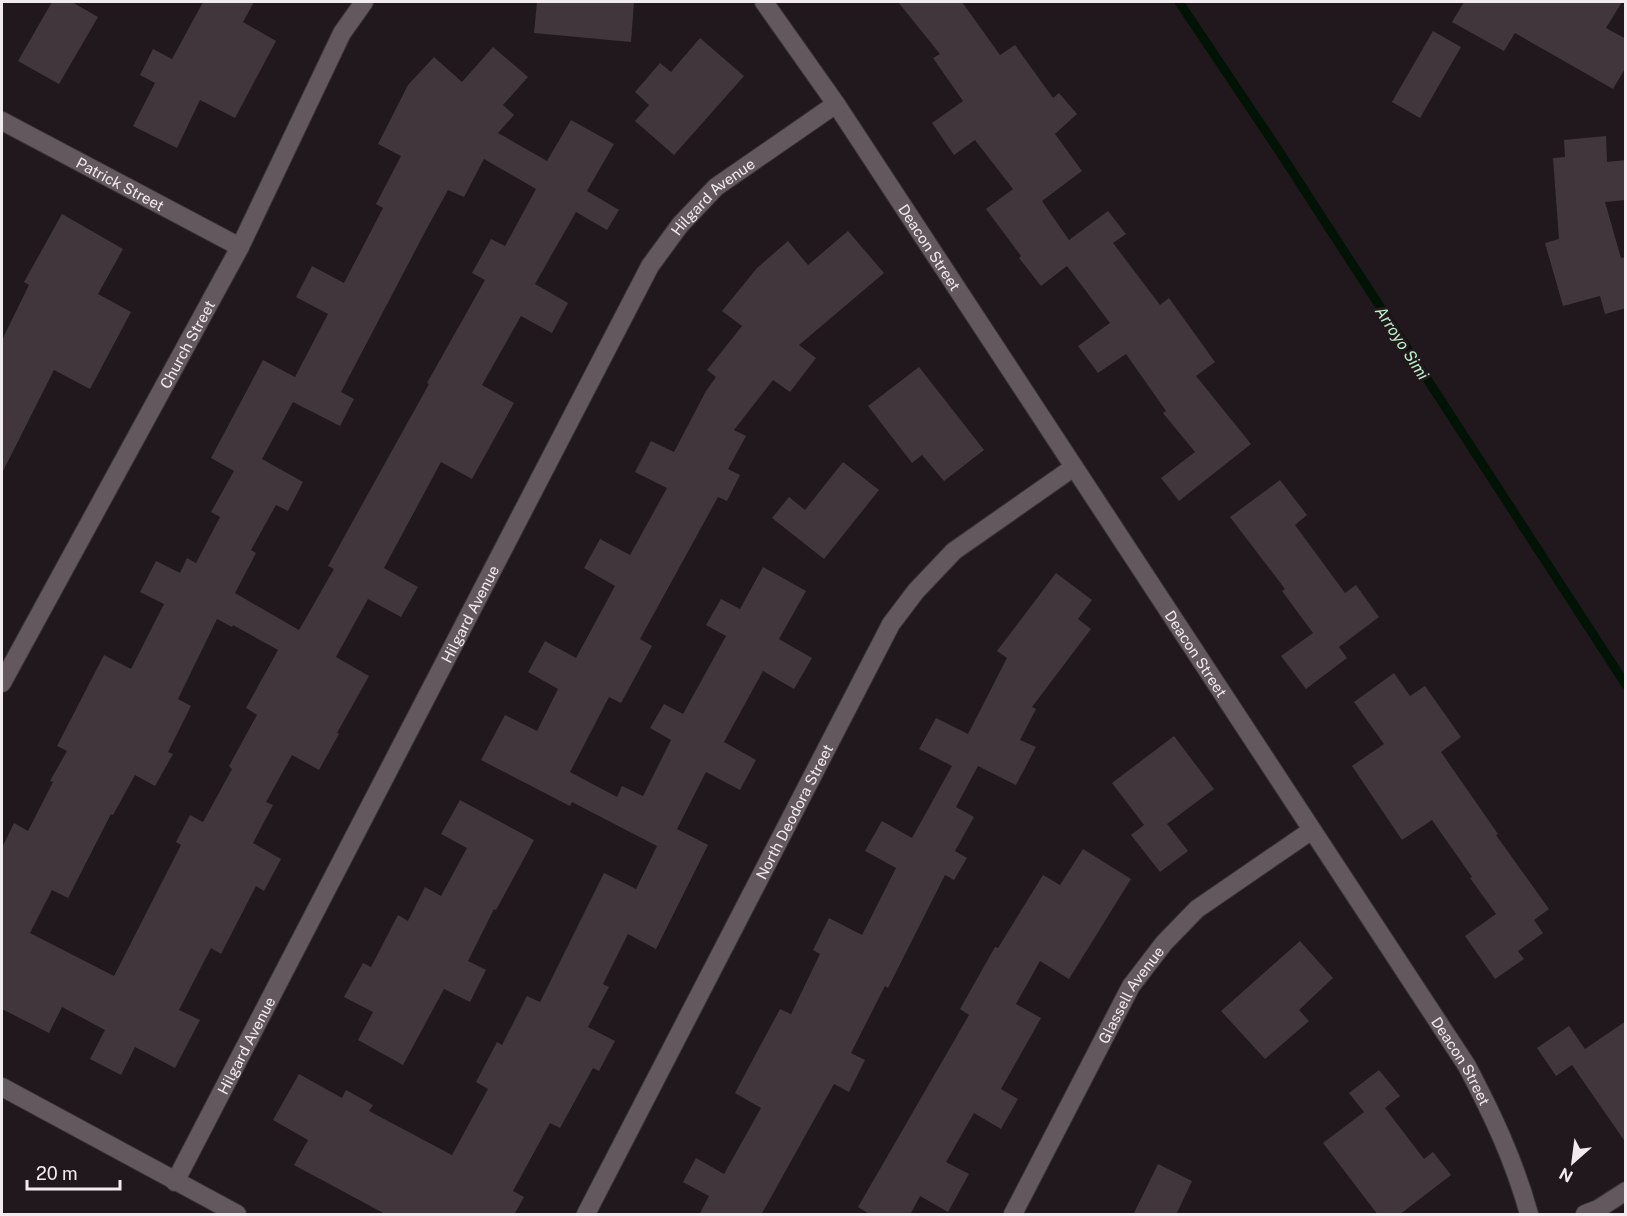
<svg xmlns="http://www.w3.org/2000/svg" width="1627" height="1216" font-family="'Public Sans',sans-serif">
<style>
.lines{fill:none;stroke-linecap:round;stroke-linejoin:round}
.stream{stroke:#001304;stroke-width:9}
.building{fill:#40363c;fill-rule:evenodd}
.minor-casing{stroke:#383236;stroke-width:20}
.minor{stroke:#62585e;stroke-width:18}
.labels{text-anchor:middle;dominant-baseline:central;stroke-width:6;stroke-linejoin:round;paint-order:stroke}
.street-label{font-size:15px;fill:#f1ebef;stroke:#21181e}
.water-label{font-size:16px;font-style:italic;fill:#bcf2cb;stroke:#21181e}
</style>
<rect width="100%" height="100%" fill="#21181e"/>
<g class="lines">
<path class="stream" d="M 1179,2 L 1277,148 L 1626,685"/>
</g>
<g class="building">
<path d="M 52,2 L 72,2 L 98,17 L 59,84 L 18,61 Z"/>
<path d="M 203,2 L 254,2 L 243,22 L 276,41 L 235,118 L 200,100 L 177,148 L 133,126 L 155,83 L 140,75 L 153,49 L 172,59 Z"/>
<path d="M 537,2 L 634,2 L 631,42 L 534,33 Z"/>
<path d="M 898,2 L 962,2 L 1000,55 L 1015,45 L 1053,98 L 1059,93 L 1077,114 L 1055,134 L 1082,171 L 1042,201 L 1069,240 L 1108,211 L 1126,234 L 1113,243 L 1160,305 L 1169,298 L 1215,362 L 1196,376 L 1251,444 L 1179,501 L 1161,478 L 1195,452 L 1163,413 L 1166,411 L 1126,354 L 1098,373 L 1078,346 L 1110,323 L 1067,266 L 1041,286 L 1019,258 L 1021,256 L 986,209 L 1013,189 L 975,140 L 954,155 L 932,123 L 963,101 L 933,58 L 940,54 Z"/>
<path d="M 1464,2 L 1622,2 L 1606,28 L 1626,39 L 1626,67 L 1613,89 L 1515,33 L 1504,51 L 1452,22 Z"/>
<path d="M 1433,31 L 1461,47 L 1420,118 L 1392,102 Z"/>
<path d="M 700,38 L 744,76 L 674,155 L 635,121 L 649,105 L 635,92 L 660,63 L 671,72 Z"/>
<path d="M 493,47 L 528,77 L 503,105 L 514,115 L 498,133 L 547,161 L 571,120 L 614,144 L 587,191 L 619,210 L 607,230 L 576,212 L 535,284 L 568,303 L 552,333 L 521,316 L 482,385 L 514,403 L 472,479 L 441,462 L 384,568 L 418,587 L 401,617 L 368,599 L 336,657 L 369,676 L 337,733 L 339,734 L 319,770 L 292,755 L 266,802 L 273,805 L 253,843 L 281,859 L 264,891 L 256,886 L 221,954 L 211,948 L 179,1010 L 200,1020 L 175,1068 L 135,1047 L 121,1075 L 90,1059 L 105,1030 L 62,1007 L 49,1033 L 2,1009 L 2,848 L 14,823 L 28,831 L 53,782 L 50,781 L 67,751 L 57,746 L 104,655 L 131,669 L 164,604 L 140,592 L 156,561 L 180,573 L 187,558 L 196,563 L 220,517 L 211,512 L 234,471 L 211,458 L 263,360 L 295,377 L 328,314 L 296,297 L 312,266 L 344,283 L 383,208 L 376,204 L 401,156 L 378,144 L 408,85 L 434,57 L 462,82 ZM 484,159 L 536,189 L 505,246 L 491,239 L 472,273 L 485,280 L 427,383 L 429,384 L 328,566 L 334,569 L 299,630 L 235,593 L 256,553 L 251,550 L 276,505 L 288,511 L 303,482 L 262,459 L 293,402 L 340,426 L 354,399 L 341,392 L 426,230 L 448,190 L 464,197 ZM 217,619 L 232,627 L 233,625 L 278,650 L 246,708 L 257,715 L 229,766 L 232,769 L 203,822 L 190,815 L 176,842 L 181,845 L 114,976 L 30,933 L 52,890 L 68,898 L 111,814 L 113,815 L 135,775 L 155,786 L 173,754 L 168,752 L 191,706 L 178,699 Z"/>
<path d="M 1606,136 L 1607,162 L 1626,160 L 1626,200 L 1605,202 L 1621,258 L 1626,257 L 1626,308 L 1605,314 L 1600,296 L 1563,306 L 1545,243 L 1559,239 L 1553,158 L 1565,157 L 1564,140 Z"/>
<path d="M 62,214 L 123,249 L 98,294 L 131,312 L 90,389 L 54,370 L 2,473 L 2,340 L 29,285 L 24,282 Z"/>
<path d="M 848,231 L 884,273 L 799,345 L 816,358 L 790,392 L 773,380 L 734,430 L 746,436 L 728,469 L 740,475 L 727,501 L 718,497 L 640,639 L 652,646 L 621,703 L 609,697 L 570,772 L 617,797 L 622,786 L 643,796 L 671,740 L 650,728 L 664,704 L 683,714 L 726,636 L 706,625 L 721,599 L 740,609 L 763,567 L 806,591 L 779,639 L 812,658 L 794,689 L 763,671 L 724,742 L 756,760 L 740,790 L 706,772 L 677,829 L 708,845 L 656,949 L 628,934 L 603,984 L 609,987 L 588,1027 L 615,1041 L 599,1071 L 593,1068 L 560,1128 L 550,1123 L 513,1191 L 524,1197 L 514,1215 L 387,1215 L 294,1165 L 308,1140 L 273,1120 L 299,1074 L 342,1098 L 346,1090 L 373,1105 L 369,1111 L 452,1155 L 488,1089 L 476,1082 L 497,1042 L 502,1045 L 527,996 L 540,1002 L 604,873 L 636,889 L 657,846 L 572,802 L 570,806 L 481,760 L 505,715 L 537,731 L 558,689 L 528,672 L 545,641 L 576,658 L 615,586 L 584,568 L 600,539 L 630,555 L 667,488 L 635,472 L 651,441 L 674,452 L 706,391 L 716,377 L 707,370 L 742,326 L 722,311 L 757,268 L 788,241 L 808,265 Z"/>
<path d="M 919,367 L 984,450 L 944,481 L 922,455 L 912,463 L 868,406 Z"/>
<path d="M 843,462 L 879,490 L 824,559 L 772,518 L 789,497 L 805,510 Z"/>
<path d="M 1280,480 L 1307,515 L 1295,525 L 1345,593 L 1356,585 L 1379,617 L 1339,647 L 1347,658 L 1306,689 L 1281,656 L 1313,633 L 1282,591 L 1285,589 L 1230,517 Z"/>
<path d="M 1056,573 L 1092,600 L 1078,619 L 1091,629 L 1032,707 L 1036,709 L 1020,740 L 1036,747 L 1016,785 L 978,766 L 956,807 L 974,817 L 955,851 L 967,858 L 954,880 L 945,875 L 888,988 L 885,986 L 851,1053 L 865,1060 L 849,1092 L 834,1084 L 761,1215 L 699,1215 L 709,1196 L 683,1182 L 696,1158 L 724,1174 L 761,1108 L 735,1093 L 780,1009 L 791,1014 L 820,954 L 813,950 L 829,918 L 862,935 L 896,868 L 865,851 L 882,821 L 912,838 L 952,766 L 919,749 L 936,718 L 968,734 L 1007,658 L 997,651 Z"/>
<path d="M 1394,673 L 1410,696 L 1425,686 L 1461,737 L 1441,752 L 1498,834 L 1496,835 L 1549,909 L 1534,920 L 1543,933 L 1518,951 L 1524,959 L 1495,979 L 1465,936 L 1496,914 L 1470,878 L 1472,877 L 1432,820 L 1402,840 L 1352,766 L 1384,744 L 1354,702 Z"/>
<path d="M 1174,736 L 1214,789 L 1167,824 L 1188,851 L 1160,872 L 1131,835 L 1144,825 L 1112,783 Z"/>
<path d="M 460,800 L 534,840 L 496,910 L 494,909 L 468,961 L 486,970 L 470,1002 L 444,989 L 403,1065 L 358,1040 L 373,1012 L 344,997 L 363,963 L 371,967 L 398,915 L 408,921 L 425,887 L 441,896 L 467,848 L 441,834 Z"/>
<path d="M 1083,849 L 1131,879 L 1069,979 L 1040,961 L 1016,1004 L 1041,1018 L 1001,1089 L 1018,1099 L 1001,1129 L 974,1113 L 946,1162 L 969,1174 L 948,1212 L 920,1196 L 910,1215 L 871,1215 L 858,1207 L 969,1015 L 960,1009 L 995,947 L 998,948 L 1043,875 L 1060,885 Z"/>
<path d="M 1300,941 L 1333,978 L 1299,1010 L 1309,1021 L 1265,1059 L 1221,1011 Z"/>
<path d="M 1626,1021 L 1626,1143 L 1572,1065 L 1556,1076 L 1537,1048 L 1569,1026 L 1585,1049 Z"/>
<path d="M 1379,1070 L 1400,1096 L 1385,1108 L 1424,1159 L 1433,1152 L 1451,1175 L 1399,1215 L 1378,1215 L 1323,1143 L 1364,1112 L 1349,1093 Z"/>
<path d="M 1158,1164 L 1192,1181 L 1176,1215 L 1133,1215 Z"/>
</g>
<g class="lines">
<defs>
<g id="minor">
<path id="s1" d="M 764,2 L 836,104 L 1467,1066 C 1493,1116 1514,1160 1529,1214"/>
<path id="s2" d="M 2,121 L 240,247"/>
<path id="s3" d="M 2,683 L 240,247 L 342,33 L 364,2"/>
<path d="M 2,1087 L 237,1214"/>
<path id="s4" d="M 175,1182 L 650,266 L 680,225 L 716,187 L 836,104"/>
<path id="s5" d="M 586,1214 L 891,624 L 916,591 L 954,551 L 1074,467"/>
<path id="s6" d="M 1013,1214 L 1131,986 L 1164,943 L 1197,909 L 1312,830"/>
<path d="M 1585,1214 L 1598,1209 L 1626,1191"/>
</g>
</defs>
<use href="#minor" class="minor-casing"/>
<use href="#minor" class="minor"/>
</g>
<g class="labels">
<g class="street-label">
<text stroke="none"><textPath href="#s2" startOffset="134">Patrick Street</textPath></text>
<text stroke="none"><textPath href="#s4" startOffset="1126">Hilgard Avenue</textPath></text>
<text stroke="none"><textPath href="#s1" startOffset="296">Deacon Street</textPath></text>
<text stroke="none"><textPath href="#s3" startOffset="386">Church Street</textPath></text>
<text stroke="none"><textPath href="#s4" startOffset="640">Hilgard Avenue</textPath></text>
<text stroke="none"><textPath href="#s1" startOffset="782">Deacon Street</textPath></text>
<text stroke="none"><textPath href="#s5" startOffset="453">North Deodora Street</textPath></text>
<text stroke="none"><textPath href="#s6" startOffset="249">Glassell Avenue</textPath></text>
<text stroke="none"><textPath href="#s4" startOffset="154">Hilgard Avenue</textPath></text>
<text stroke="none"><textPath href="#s1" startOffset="1268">Deacon Street</textPath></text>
</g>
<g class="water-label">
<text transform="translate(1402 343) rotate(57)">Arroyo Simi</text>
</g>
</g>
<rect width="1627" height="1216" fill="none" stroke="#f1ebef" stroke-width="6"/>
<g transform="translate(1573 1162) rotate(208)" stroke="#21181e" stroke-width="4.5" paint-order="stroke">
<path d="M0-4.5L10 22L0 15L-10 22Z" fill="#f1ebef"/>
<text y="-9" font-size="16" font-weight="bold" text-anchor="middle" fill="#f1ebef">N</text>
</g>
<path d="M27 1180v9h93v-9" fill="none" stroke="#f1ebef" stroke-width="3"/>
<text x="36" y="1180" font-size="18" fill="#f1ebef" stroke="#21181e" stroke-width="4.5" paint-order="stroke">20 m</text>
</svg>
